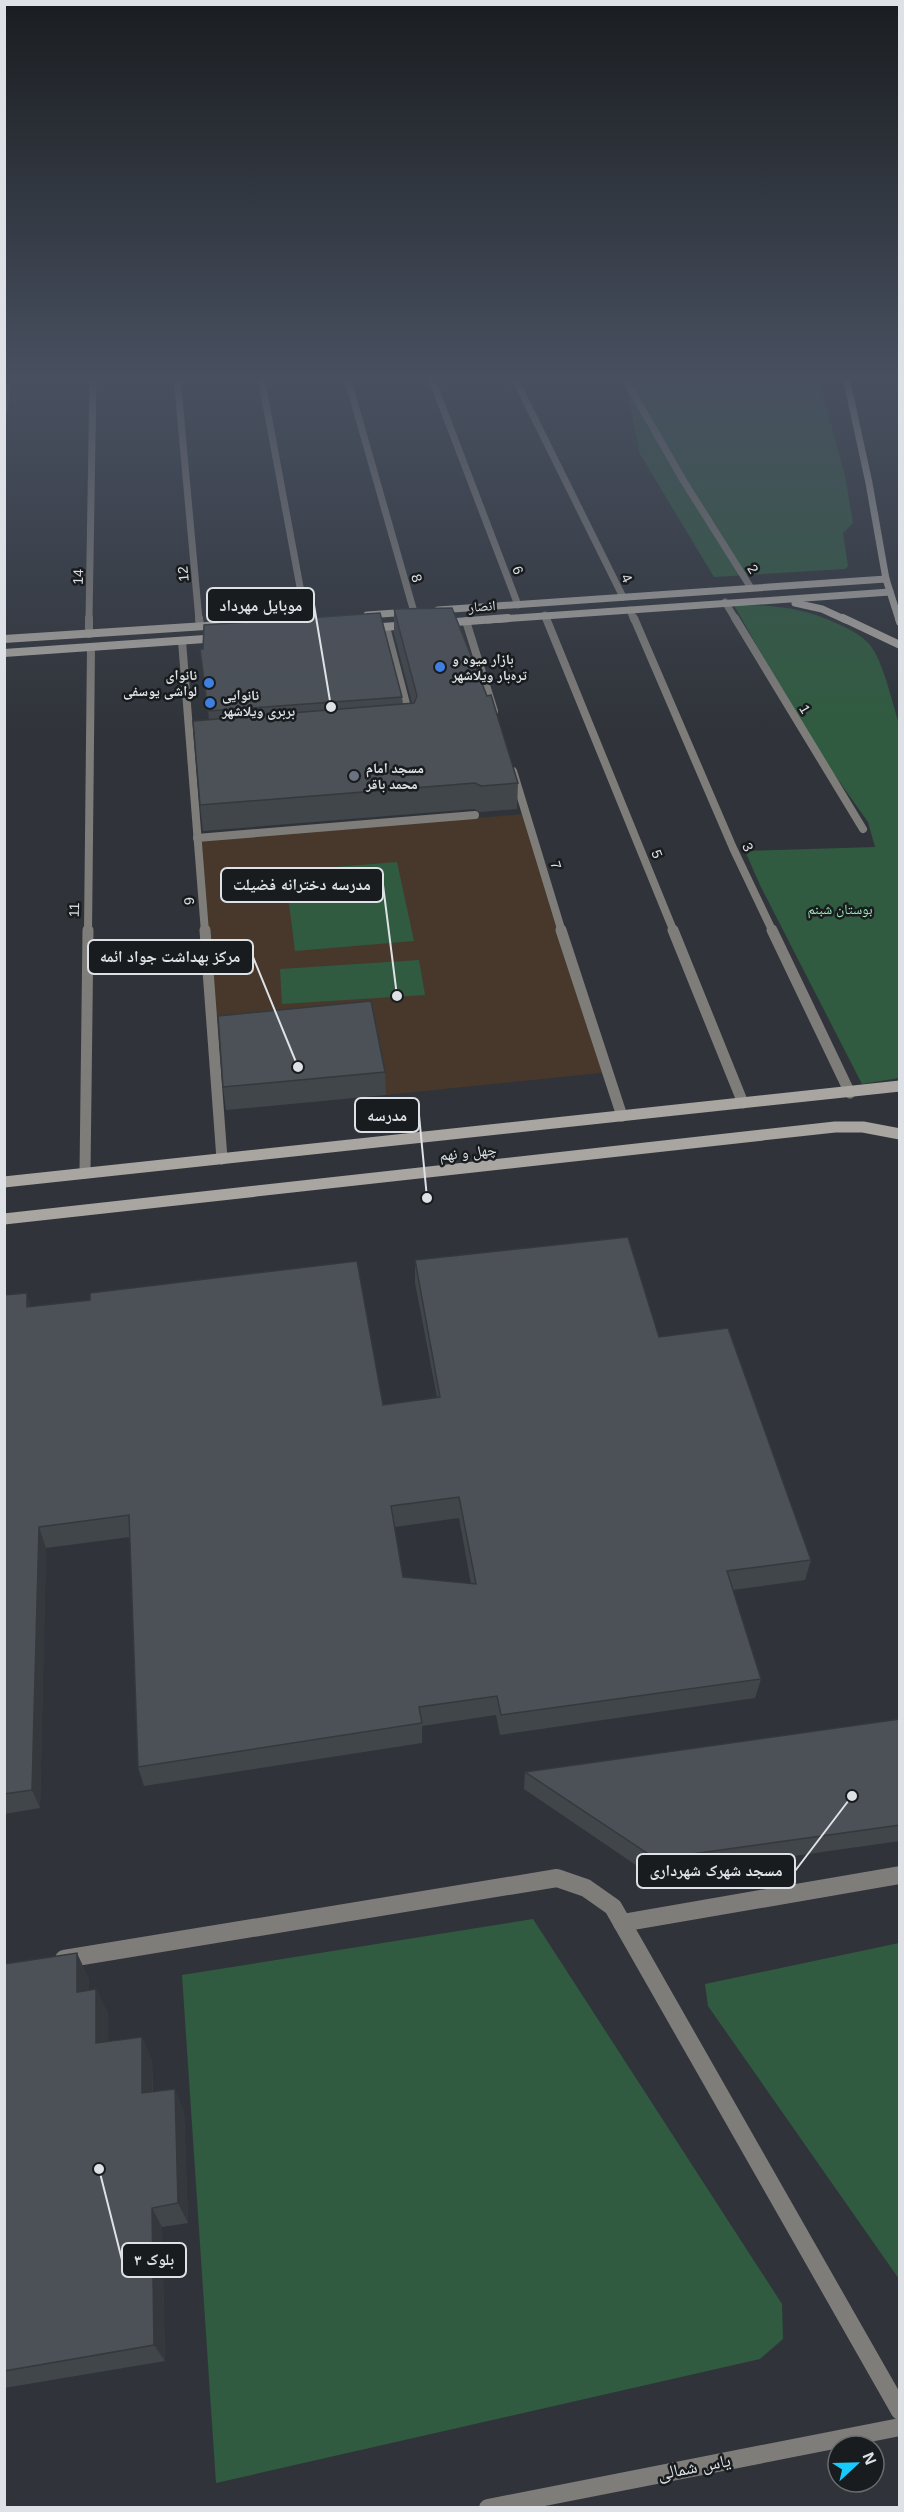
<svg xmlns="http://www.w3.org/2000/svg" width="904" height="2512" font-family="Arial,'Noto Naskh Arabic',sans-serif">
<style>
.education{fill:#47382b}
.green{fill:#305b40}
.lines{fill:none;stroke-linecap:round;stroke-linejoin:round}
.street-far3{stroke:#7f7d7a;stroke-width:7}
.street-far2{stroke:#7f7d7a;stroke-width:8}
.street-far1{stroke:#7f7d7a;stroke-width:11}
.street{stroke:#7f7d7a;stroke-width:18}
.secondary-far2{stroke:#a9a6a1;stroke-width:7}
.secondary-far1{stroke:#a9a6a1;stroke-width:8}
.secondary{stroke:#a9a6a1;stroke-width:11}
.wall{fill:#41464b;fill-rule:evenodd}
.shaded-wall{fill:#35393d}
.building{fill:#4c5157;stroke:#35393d;stroke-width:1.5;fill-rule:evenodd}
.shop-dot{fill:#3f7fe0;stroke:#191c1e;stroke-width:2}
.worship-dot{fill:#6b7280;stroke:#191c1e;stroke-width:2}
.labels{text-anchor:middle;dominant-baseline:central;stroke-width:5;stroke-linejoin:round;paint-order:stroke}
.far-street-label{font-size:14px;fill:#dee1e5;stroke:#191c1e}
.far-poi-label{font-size:14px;font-weight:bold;fill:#dee1e5;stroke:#191c1e;text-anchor:start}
.far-park-label{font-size:14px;fill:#9ce8b6;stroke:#191c1e}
.street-label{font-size:15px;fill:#dee1e5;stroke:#191c1e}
.near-street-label{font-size:18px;fill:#dee1e5;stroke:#191c1e}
.leader{fill:none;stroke:#dee1e5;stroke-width:2}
.callout-dot{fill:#dee1e5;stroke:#191c1e;stroke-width:2}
.callout{fill:#191c1e;stroke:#dee1e5;stroke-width:2}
.callout-label{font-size:16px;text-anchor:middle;font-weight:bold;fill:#dee1e5}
</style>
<rect width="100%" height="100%" fill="#30343a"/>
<path class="education" d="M 526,814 L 609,1072 L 386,1095 L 372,1023 L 214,1038 L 198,841 Z"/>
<g class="green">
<path d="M 624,377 L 818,377 L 845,476 L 853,523 L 843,533 L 848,566 L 845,569 L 714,577 L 640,454 Z"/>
<path d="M 734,605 C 774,605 801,607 838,624 C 849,629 861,635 869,644 C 883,659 893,706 900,727 L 899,1078 L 862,1084 L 760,885 L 745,851 L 875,847 L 868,822 L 829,767 L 776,680 Z"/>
<path d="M 397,862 L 414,941 L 295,951 L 285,871 Z"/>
<path d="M 419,960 L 425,995 L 282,1004 L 280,969 Z"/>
<path d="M 533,1919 L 782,2304 L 783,2339 L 760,2359 L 216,2483 L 182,1975 Z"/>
<path d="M 899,1943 L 900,1943 L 899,2279 L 708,2006 L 705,1984 Z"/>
</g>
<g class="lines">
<g class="street-far3">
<path d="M 177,377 L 199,620"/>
<path d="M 261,377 L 306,619"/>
<path d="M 347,377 L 414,612"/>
<path d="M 431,377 L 518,605"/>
<path d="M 514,377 L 623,597"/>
<path d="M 624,377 L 683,480 L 751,588"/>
<path d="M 4,409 L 8,377"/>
<path d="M 725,602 L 736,620"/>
<path d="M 630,610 L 634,620"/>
<path d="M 545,615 L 547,620"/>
<path d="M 89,620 L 93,377"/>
</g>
<g class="street-far2">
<path d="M 199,618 L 200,626"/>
<path d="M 546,618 L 674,932"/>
<path d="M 634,618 L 733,848 L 773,932"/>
<path d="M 735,618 L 863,829"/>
<path d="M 466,621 L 494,711"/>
<path d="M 386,627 L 410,719"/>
<path d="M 89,634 L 89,618"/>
<path d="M 182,641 L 205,932"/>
<path d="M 513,771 L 562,932"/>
<path d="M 197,838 L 475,815"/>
<path d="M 88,932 L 91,647"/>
</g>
<g class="street-far1">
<path d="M 205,930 L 222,1159"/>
<path d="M 561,930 L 622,1116"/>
<path d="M 673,930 L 743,1103"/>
<path d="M 772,930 L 850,1093"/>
<path d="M 85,1173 L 88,930"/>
</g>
<g class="street">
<path d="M 622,1923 L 900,1875"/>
<path d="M 64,1959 L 557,1878 L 586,1888 L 613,1907 L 900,2411"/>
<path d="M 488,2508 L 900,2427"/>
</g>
<g class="secondary-far2">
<path d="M 846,377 L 869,483 L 886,579 L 899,620"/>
<path d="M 795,603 L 822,609 L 846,620"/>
<path d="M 438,610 L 886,579"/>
<path d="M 367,615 L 409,612"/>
<path d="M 487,620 L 890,592"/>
</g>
<g class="secondary-far1">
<path d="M 843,618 L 900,645"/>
<path d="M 899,618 L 900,622"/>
<path d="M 443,623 L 508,618"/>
<path d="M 368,628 L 410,625"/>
<path d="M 4,639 L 221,625"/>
<path d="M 4,653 L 219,638"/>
</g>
<g class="secondary">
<path d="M 4,1182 L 900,1086"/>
<path d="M 4,1219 L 835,1127 L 863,1127 L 900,1134"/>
</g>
</g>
<g class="wall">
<path d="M 394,609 L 518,783 L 517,809 L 480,812 L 474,809 L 203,831 L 200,805 L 209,719 L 200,649 L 203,649 L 402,697 L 403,704 L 412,703 L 394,633 Z"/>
<path d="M 385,1072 L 386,1095 L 226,1110 L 223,1087 Z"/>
<path d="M 415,1260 L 659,1337 L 811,1560 L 805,1580 L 733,1590 L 761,1679 L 755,1698 L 500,1735 L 496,1715 L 422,1726 L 422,1743 L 144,1786 L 138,1767 L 130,1537 L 46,1548 L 40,1808 L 4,1814 L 4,1295 L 32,1307 L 383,1405 L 437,1397 L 415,1283 ZM 459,1518 L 471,1584 L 403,1577 L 395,1527 Z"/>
<path d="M 900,1719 L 900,1841 L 652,1876 L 524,1789 L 525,1772 Z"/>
<path d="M 4,1964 L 89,1979 L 89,1990 L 96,1989 L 108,2014 L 108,2042 L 142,2037 L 152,2061 L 153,2092 L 184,2111 L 188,2223 L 162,2227 L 165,2361 L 4,2388 Z"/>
</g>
<g class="shaded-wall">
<path d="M 27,1293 L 34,1315 L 27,1307 Z"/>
<path d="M 39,1527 L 46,1548 L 40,1808 L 32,1790 Z"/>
<path d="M 77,1953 L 89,1979 L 89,2017 L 77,1992 Z"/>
<path d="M 96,1989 L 108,2014 L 108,2067 L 96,2043 Z"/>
<path d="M 142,2037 L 152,2061 L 153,2116 L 142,2093 Z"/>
<path d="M 175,2089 L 184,2111 L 188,2223 L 178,2203 Z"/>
<path d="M 152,2208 L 162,2227 L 165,2361 L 154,2345 Z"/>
</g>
<g class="building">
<path d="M 452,608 L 487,696 L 491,695 L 518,783 L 481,786 L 475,783 L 200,805 L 193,721 L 414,703 L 417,696 L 394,609 Z"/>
<path d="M 380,613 L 402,697 L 208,711 L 200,649 L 203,649 L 204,625 Z"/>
<path d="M 371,1001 L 385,1072 L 223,1087 L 218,1016 Z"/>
<path d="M 628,1237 L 659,1337 L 728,1328 L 811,1560 L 727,1571 L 761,1679 L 501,1715 L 497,1696 L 419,1707 L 422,1723 L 138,1767 L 129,1515 L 39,1527 L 32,1790 L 4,1794 L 4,1295 L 27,1293 L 27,1307 L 90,1300 L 90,1293 L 357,1261 L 383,1405 L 440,1397 L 415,1260 ZM 459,1497 L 476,1584 L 403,1577 L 391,1506 Z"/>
<path d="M 900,1719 L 900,1825 L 656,1859 L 525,1772 Z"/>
<path d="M 77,1953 L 77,1992 L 96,1989 L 96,2043 L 142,2037 L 142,2093 L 175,2089 L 178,2203 L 152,2208 L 154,2345 L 4,2371 L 4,1964 Z"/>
</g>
<linearGradient id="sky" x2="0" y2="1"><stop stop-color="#1a1d20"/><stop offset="0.52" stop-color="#485060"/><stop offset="1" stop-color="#485060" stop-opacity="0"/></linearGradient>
<rect width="904" height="728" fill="url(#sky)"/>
<g class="shop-dot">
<circle cx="440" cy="667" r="6"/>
<circle cx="209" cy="683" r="6"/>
<circle cx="210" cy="703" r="6"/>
</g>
<circle class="worship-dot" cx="354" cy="776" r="6"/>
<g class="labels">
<g class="far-street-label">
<text transform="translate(753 569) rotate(58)">2</text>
<text transform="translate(518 570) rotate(69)">6</text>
<text transform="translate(183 574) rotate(-95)">12</text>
<text transform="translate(78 577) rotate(-89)">14</text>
<text transform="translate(417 578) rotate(74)">8</text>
<text transform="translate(627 578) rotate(64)">4</text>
<text transform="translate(482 606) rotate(-4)">انصار</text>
<text transform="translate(805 709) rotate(59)">1</text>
<text transform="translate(748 847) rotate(65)">3</text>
<text transform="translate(657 854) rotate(68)">5</text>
<text transform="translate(556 865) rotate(73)">7</text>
<text transform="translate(189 901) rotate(-95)">9</text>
<text transform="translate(74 910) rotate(-89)">11</text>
</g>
<g class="far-poi-label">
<text x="452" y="659">بازار میوه و<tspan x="452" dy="16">تره‌بار ویلاشهر</tspan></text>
<text x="197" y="675" text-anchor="end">نانوای<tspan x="197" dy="16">لواشی یوسفی</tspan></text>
<text x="222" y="695">نانوایی<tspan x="222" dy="16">بربری ویلاشهر</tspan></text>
<text x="366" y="768">مسجد امام<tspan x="366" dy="16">محمد باقر</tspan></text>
</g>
<g class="far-park-label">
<text x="840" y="909">بوستان شبنم</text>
</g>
<g class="street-label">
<text transform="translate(468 1152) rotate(-6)">چهل و نهم</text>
</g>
<g class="near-street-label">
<text transform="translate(694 2467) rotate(-11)">یاس شمالی</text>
</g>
</g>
<path class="leader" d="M331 707L314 605M397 996L383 885M298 1067L253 957M427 1198L419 1115M852 1796L795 1871M99 2169L122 2260"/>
<g class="callout-dot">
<circle cx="331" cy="707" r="6"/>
<circle cx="397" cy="996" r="6"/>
<circle cx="298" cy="1067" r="6"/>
<circle cx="427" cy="1198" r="6"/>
<circle cx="852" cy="1796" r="6"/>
<circle cx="99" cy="2169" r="6"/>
</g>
<g class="callout">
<rect x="207" y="588" width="107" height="34" rx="6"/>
<rect x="221" y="868" width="162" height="34" rx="6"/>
<rect x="88" y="940" width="165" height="34" rx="6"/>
<rect x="355" y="1098" width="64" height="34" rx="6"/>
<rect x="637" y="1854" width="158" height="34" rx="6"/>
<rect x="122" y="2243" width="64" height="34" rx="6"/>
</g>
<g class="callout-label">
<text x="261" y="611">موبایل مهرداد</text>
<text x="302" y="890">مدرسه دخترانه فضیلت</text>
<text x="170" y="962">مرکز بهداشت جواد ائمه</text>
<text x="387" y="1121">مدرسه</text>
<text x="716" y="1876">مسجد شهرک شهرداری</text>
<text x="154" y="2265">بلوک ۳</text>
</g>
<rect width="904" height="2512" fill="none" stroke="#dee1e5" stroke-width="12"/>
<g transform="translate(856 2464) rotate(68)"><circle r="28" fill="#191c1e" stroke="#686b6e" stroke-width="1.5"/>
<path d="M0-4.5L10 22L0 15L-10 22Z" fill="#18cafc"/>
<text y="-9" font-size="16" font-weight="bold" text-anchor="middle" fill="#dee1e5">N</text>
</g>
</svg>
